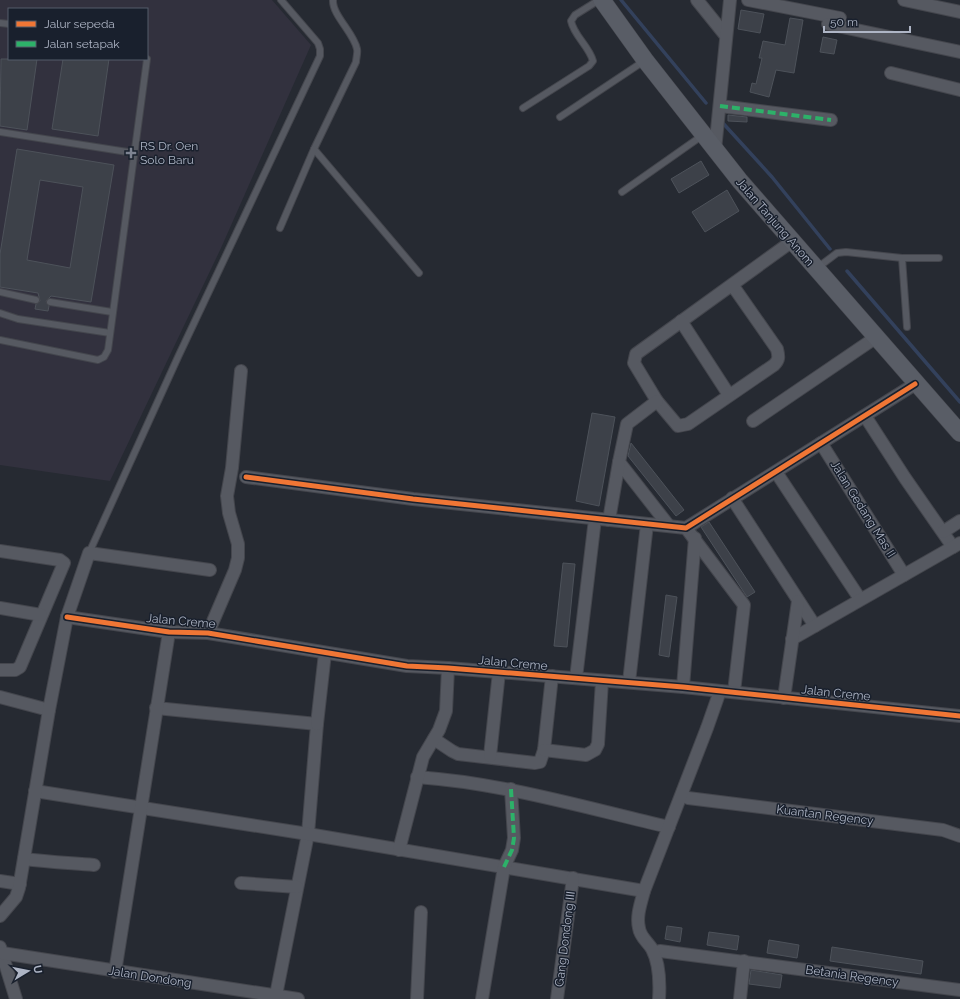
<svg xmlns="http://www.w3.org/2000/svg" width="960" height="999" font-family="Raleway,sans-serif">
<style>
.medical{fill:#32313e;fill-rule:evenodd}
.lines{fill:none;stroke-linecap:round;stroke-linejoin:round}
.stream{stroke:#33415c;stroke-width:3.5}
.building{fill:#3d4149;stroke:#4d525a;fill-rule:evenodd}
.lane-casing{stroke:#44464d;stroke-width:8}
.street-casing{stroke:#44464d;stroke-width:14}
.secondary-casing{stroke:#44464d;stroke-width:18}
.lane{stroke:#565961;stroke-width:6}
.street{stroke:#565961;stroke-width:12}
.secondary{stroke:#595d66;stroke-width:17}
.quiet{stroke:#2db169;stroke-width:4;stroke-dasharray:8 4;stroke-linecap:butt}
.cycleway-casing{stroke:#19202d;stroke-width:8}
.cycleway{stroke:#f07635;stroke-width:5}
.poi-dot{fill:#7e8492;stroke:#19202d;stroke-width:1.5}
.labels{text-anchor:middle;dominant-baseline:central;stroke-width:3;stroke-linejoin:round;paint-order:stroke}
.poi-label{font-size:12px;fill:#aeb5c5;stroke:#19202d;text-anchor:start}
.street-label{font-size:12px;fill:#aeb5c5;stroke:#19202d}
</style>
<rect width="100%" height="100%" fill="#262a32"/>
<path class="medical" d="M 0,0 L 272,0 L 311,45 L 221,248 L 110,481 L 0,465 ZM 9,9 L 147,9 L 147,59 L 9,59 Z"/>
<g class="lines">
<g class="stream">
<path d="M 621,0 L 706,103"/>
<path d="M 721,121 L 772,177 L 830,249"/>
<path d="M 847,271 L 960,402"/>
</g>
</g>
<g class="building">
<path d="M 741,10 L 764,14 L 760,33 L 738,29 Z"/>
<path d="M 790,18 L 803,20 L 794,73 L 776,70 L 769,97 L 750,92 L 752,83 L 756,84 L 762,58 L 759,58 L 763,41 L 785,45 Z"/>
<path d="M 823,37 L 837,40 L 834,54 L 820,52 Z"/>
<path d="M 1,59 L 37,59 L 27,130 L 0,126 Z"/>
<path d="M 63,59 L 109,59 L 98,136 L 52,129 Z"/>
<path d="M 728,115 L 747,117 L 747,122 L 728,121 Z"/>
<path d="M 17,149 L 114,165 L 91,302 L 51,296 L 46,301 L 49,306 L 48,311 L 35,309 L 36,304 L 40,301 L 38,293 L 0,287 L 0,254 ZM 40,180 L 83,187 L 70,268 L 27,260 Z"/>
<path d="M 701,161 L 709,175 L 679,193 L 671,179 Z"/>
<path d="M 727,190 L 739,211 L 705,232 L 692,212 Z"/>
<path d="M 592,413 L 615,417 L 599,506 L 576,501 Z"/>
<path d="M 631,443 L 684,510 L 676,516 L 628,456 Z"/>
<path d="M 709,522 L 755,592 L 747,597 L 701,527 Z"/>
<path d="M 563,563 L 575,564 L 567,647 L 554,646 Z"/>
<path d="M 666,595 L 677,597 L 669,657 L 659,655 Z"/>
<path d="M 667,926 L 682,928 L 680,942 L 665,939 Z"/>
<path d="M 709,932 L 739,936 L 737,950 L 707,945 Z"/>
<path d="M 769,940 L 799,945 L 797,958 L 767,953 Z"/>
<path d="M 832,947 L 923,961 L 921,974 L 830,961 Z"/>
<path d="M 751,970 L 782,975 L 780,988 L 749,984 Z"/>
</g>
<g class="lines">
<defs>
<g id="lane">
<path d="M 333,0 C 332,15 354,33 357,49 C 358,53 356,58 356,62 L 314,149 L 419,273"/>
<path d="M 0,23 L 9,24"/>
<path d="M 523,108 L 589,66 L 593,61 C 589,46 574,36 571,21 L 575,15 L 599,0"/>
<path d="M 560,117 L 644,61"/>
<path d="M 0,132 L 134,153"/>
<path d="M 622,192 L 703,135"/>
<path d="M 280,228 L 314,149"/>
<path d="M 902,258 L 907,327"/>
<path d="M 817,268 L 837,253 L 846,252 L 902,258 L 939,258"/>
<path d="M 0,292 L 36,300"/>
<path d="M 50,302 L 112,312"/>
<path d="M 0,313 L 18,319 L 110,333"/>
<path d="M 0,340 L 98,360 L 104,357 L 108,350 L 147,59"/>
<path d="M 89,553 L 178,357 L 320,56 L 320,49 L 318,43 L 281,0"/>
</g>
<g id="street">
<path d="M 697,0 L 726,36"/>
<path d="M 748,0 L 840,18"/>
<path d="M 904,0 L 960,12"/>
<path d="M 828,24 L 960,52"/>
<path d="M 891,73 L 960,90"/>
<path d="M 720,106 L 831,120"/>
<path d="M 715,150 L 730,0"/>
<path d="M 733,286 L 777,349 C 779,357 779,360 774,365 L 688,424 L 678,426 L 657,401 L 634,363 L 636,354 L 791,242"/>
<path d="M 681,321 L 729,395"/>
<path d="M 657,401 L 627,424 L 619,462 L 669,526"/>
<path d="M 865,416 L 905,478 L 953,547"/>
<path d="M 753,421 L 875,338"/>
<path d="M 821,443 L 904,575"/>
<path d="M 776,472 L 860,599"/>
<path d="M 246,477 L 413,499 L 686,528 L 915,384"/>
<path d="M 732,498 L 815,626"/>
<path d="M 609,520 L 619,462"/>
<path d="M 686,528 L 744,605 L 734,692"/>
<path d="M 943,532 L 960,521"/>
<path d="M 0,551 L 60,560 L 64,563 L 20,667 L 15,670 L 0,670"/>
<path d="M 0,608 L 41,615"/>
<path d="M 67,617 L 169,632 L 208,633 L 407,666 L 448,668 L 683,687 L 960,716"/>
<path d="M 208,633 L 235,570 L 238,558 L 238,544 L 229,513 L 227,496 L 232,468 L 241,371"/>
<path d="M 792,639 L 960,543"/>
<path d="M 576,678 L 595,519"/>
<path d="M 629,682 L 647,524"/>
<path d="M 683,687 L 695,538"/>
<path d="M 0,697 L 49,710"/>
<path d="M 784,698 L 798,601"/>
<path d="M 156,708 L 317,724 L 308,834 L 276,995"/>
<path d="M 317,724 L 325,653"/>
<path d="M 434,739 L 452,751 L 458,754 L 535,763 L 540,762 L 544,750 L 552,676"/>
<path d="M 544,750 L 586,755 L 595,750 L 598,744 L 602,681"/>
<path d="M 490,756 L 499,672"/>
<path d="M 417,777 C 503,783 586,808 669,827"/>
<path d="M 35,791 L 308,834 L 644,891"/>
<path d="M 688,798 L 943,830 L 960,836"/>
<path d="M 399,850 L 423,757 L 439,730 L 446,711 L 448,668"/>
<path d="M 24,859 C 48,862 70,863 94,865"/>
<path d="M 0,881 L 20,884"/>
<path d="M 241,883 L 297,887"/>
<path d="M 0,916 L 16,897 L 19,888 L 49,710 L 67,617 L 89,553 L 210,570"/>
<path d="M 0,947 L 16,999"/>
<path d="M 660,951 L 960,990"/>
<path d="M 2,953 L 298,999"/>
<path d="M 115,972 L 169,632"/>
<path d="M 417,999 L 421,912"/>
<path d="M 482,999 L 504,867 L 512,850 L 514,838 L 511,789"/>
<path d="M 557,999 L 573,878"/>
<path d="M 659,999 C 660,983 660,964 652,949 C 648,942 640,937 639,928 C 636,916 641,903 644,891 L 707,728 L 720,691"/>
<path d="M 740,999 L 744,961"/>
</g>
<path id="secondary" d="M 602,0 L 645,60 L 740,181 L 960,433"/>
</defs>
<use href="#lane" class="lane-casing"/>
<use href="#street" class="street-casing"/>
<use href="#secondary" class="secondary-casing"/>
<use href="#lane" class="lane"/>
<use href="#street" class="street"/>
<use href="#secondary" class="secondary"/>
<g class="quiet">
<path d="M 720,106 L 831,120"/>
<path d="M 504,867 L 512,850 L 514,838 L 511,789"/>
</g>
<defs>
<g id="cycleway">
<path d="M 246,477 L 413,499 L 686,528 L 915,384"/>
<path d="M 67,617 L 169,632 L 208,633 L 407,666 L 448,668 L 683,687 L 960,716"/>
</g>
</defs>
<use href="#cycleway" class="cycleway-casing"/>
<use href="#cycleway" class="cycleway"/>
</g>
<path class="poi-dot" d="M129 147h4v4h4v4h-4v4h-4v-4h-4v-4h4z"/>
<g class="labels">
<g class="poi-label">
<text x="140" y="146">RS Dr. Oen<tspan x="140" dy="14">Solo Baru</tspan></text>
</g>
<g class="street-label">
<text transform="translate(775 222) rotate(49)">Jalan Tanjung Anom</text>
<text transform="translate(863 509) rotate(58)">Jalan Gedang Mas II</text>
<text transform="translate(181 621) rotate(5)">Jalan Creme</text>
<text transform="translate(513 663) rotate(5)">Jalan Creme</text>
<text transform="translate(836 693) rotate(6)">Jalan Creme</text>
<text transform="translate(825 815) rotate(7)">Kuantan Regency</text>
<text transform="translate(565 939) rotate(-83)">Gang Dondong III</text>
<text transform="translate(852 976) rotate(8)">Betania Regency</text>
<text transform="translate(150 977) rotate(9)">Jalan Dondong</text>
</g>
</g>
<rect x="8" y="8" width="140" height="52" fill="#19202d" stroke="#555c6a"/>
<rect x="16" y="21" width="20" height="6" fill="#f07635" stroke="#555c6a"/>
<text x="44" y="28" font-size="12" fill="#aeb5c5">Jalur sepeda</text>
<rect x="16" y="41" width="20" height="6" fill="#2db169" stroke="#555c6a"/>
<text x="44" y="48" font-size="12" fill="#aeb5c5">Jalan setapak</text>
<g transform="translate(28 971) rotate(80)" stroke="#19202d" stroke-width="3" paint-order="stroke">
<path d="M0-3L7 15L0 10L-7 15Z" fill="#aeb5c5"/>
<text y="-6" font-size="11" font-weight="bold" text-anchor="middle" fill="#aeb5c5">U</text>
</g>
<path d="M824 26v6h86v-6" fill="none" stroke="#aeb5c5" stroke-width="2"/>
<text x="830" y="26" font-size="12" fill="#aeb5c5" stroke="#19202d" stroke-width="3" paint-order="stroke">50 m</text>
</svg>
